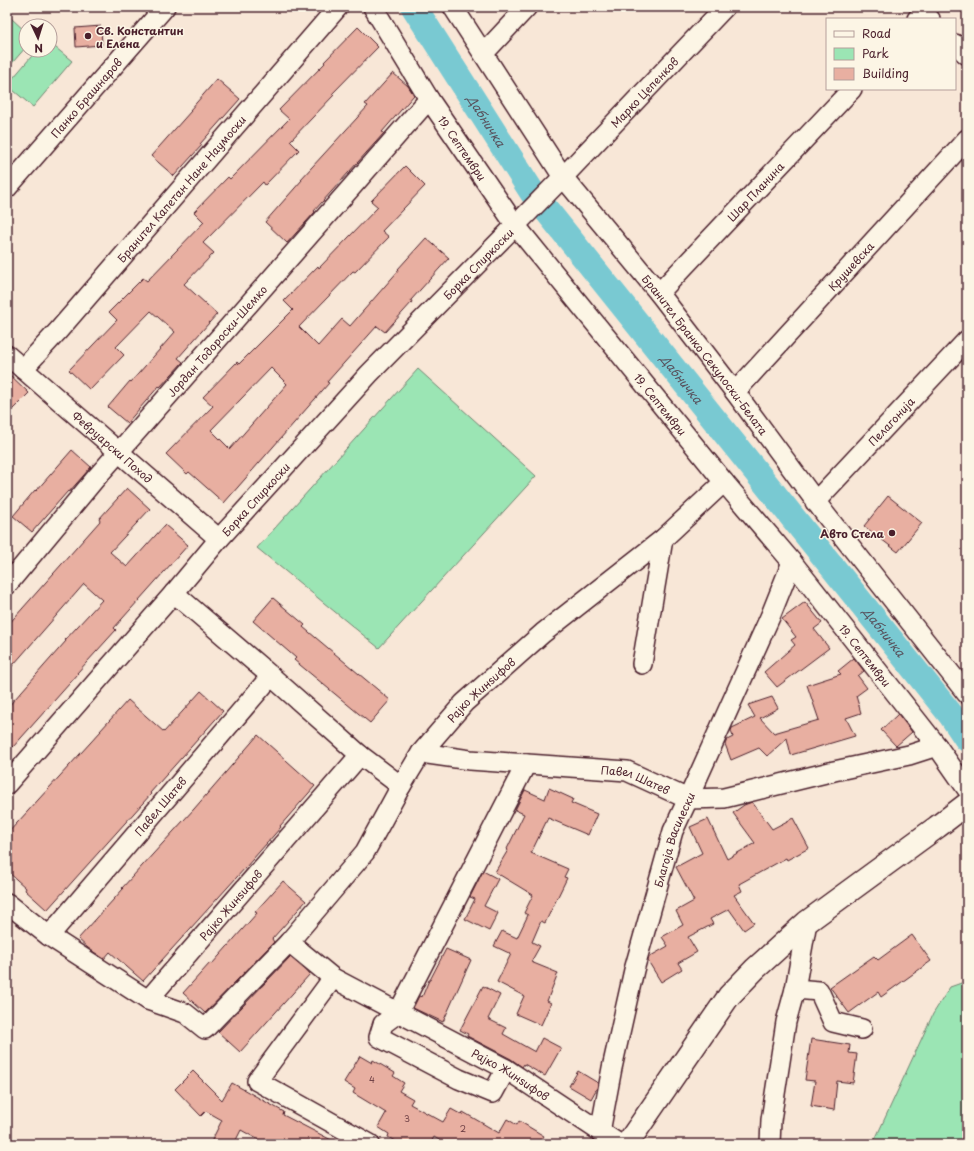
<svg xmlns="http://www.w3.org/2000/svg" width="974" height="1151" font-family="'Playpen Sans',sans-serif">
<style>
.green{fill:#9be5b4;stroke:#728270}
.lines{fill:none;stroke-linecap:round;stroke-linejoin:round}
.river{stroke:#79c9d2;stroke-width:26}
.building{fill:#e8afa1;stroke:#4a1f2b;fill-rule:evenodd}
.minor-casing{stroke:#4a1f2b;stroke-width:22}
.major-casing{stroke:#4a1f2b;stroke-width:25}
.minor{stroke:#fcf5e5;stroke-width:19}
.major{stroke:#fcf5e5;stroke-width:22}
.poi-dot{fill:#4a1f2b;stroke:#fcf5e5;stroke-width:1.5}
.labels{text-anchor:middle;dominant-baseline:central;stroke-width:3;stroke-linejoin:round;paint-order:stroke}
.number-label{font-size:9px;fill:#724348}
.poi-label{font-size:11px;font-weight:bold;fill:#4a1f2b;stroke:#fcf5e5;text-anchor:start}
.street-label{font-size:11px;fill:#4a1f2b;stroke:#fcf5e5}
.water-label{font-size:12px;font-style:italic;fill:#58525d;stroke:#fcf5e5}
</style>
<rect width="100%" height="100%" fill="#f8e7d7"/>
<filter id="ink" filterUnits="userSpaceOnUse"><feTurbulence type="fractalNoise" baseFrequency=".025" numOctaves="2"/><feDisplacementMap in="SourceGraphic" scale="8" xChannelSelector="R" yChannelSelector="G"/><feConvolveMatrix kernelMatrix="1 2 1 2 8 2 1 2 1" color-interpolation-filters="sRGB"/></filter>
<g filter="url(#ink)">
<g class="green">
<path d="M 11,18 L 26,32 L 26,47 L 7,69 L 7,23 Z"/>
<path d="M 50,43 L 72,61 L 33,107 L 7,85 L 37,50 L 50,50 Z"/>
<path d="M 418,369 L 536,476 L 379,648 L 257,548 Z"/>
<path d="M 967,981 L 967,1144 L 873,1144 L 933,1014 L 950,987 Z"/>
</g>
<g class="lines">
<path class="river" id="s1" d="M 414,7 L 532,192 L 951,715 L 967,739"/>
</g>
<g class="building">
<path d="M 101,26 L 102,45 L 76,47 L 75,28 Z"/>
<path d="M 358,27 L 378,47 L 332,94 L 334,95 L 290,141 L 299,150 L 265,185 L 263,182 L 203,243 L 214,253 L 184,284 L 217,314 L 178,358 L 183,362 L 160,387 L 159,386 L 127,423 L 108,407 L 130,381 L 131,382 L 175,332 L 151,311 L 116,347 L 124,355 L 90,390 L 69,370 L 117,320 L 109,312 L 143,278 L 147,281 L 204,222 L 194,212 L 228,177 L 230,179 L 289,119 L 279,110 L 325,63 L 324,62 Z"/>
<path d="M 393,73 L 408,86 L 414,95 L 382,132 L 384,133 L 314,211 L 315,212 L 287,243 L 265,222 L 302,180 L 301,179 L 368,106 L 365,104 Z"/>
<path d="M 217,79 L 240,99 L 200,144 L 202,145 L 174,176 L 151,156 L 191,111 L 190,110 Z"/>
<path d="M 405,166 L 425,186 L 382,231 L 389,237 L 355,272 L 353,271 L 299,327 L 318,346 L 342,319 L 350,326 L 399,270 L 398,269 L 426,238 L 449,258 L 411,300 L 412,302 L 385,332 L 377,326 L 327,382 L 329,383 L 224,503 L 189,472 L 187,474 L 166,454 L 213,406 L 203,397 L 237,362 L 239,364 L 293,310 L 284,301 L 318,266 L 319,268 L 378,207 L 371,201 ZM 271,368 L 287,384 L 230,449 L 211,430 Z"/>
<path d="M 7,372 L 29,393 L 7,415 Z"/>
<path d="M 72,450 L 91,467 L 69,492 L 68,491 L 32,532 L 13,516 L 35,490 L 36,491 Z"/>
<path d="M 127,488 L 150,509 L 110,552 L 127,567 L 165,525 L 188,545 L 114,628 L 116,630 L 77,673 L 78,674 L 13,747 L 7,742 L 7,708 L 66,641 L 65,640 L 102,600 L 84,584 L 7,672 L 7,626 L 100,521 L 99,519 Z"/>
<path d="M 888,496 L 922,523 L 898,552 L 864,526 Z"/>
<path d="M 273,598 L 305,625 L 303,627 L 390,700 L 370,723 L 294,660 L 296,658 L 253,621 Z"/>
<path d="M 805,602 L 822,623 L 814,629 L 829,648 L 777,687 L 764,672 L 795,645 L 791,640 L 796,637 L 782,619 Z"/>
<path d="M 854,658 L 864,671 L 858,676 L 867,688 L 856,696 L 861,713 L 846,718 L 855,736 L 791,755 L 787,738 L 767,756 L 759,748 L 731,760 L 725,744 L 727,740 L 733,737 L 731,731 L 732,728 L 755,717 L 748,705 L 772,697 L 778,708 L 760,718 L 774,733 L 819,720 L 807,685 L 841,674 L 838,671 Z"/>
<path d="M 201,691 L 223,711 L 150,793 L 151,794 L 47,910 L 25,890 L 26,888 L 7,871 L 7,834 L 101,731 L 100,731 L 128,700 L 164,732 Z"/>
<path d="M 898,714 L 912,732 L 896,746 L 881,730 Z"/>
<path d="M 258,735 L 315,786 L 280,826 L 281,827 L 246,867 L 143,981 L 110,952 L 104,959 L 88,948 L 78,939 L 123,889 L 122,888 L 194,809 Z"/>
<path d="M 549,788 L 573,799 L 571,803 L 597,814 L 588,835 L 548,818 L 531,853 L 568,869 L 564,877 L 567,878 L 545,923 L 541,921 L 532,942 L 540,946 L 531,962 L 558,973 L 547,1001 L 551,1003 L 541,1025 L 516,1014 L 524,996 L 497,982 L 511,954 L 494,946 L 502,931 L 517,938 L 528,915 L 524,913 L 533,895 L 495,872 L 508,850 L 507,849 L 524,814 L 515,810 L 525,790 L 545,799 Z"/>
<path d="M 752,802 L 772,829 L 793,818 L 809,848 L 787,860 L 786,858 L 739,884 L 742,891 L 734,895 L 754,923 L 744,930 L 729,909 L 710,919 L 713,924 L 688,937 L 697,952 L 678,963 L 682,969 L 661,982 L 648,961 L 649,957 L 668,946 L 662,937 L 683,925 L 676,911 L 694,901 L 676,867 L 702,853 L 690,827 L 708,819 L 727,859 L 755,843 L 733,813 L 744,805 Z"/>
<path d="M 483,871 L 498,879 L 484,906 L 498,913 L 489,931 L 465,919 L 475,899 L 470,897 Z"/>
<path d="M 283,881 L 306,901 L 272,939 L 274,942 L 205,1013 L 183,993 L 210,963 L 212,964 L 257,913 L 255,912 Z"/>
<path d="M 912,935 L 931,961 L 881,997 L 878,992 L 849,1013 L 830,987 L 874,956 L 878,960 Z"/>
<path d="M 446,949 L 471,960 L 443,1022 L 413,1008 L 419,996 L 422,997 L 429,980 L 430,980 Z"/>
<path d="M 290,957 L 310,974 L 240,1052 L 218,1032 Z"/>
<path d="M 483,986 L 500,995 L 488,1019 L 506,1028 L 503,1034 L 535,1052 L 542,1038 L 561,1048 L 545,1076 L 524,1064 L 522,1067 L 511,1059 L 467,1036 L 468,1034 L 460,1030 Z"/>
<path d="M 811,1039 L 850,1045 L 849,1053 L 857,1054 L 853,1083 L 837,1081 L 834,1110 L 811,1106 L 815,1081 L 805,1080 Z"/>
<path d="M 360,1056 L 372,1063 L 373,1060 L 395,1073 L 393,1076 L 404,1083 L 399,1091 L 413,1099 L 410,1104 L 443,1122 L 451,1109 L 462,1115 L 463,1112 L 499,1133 L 507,1119 L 517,1125 L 519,1121 L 544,1136 L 539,1144 L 446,1144 L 434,1137 L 430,1144 L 400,1144 L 388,1137 L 389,1134 L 378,1127 L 386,1113 L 353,1093 L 355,1089 L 344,1082 Z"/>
<path d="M 193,1071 L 222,1100 L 232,1083 L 284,1112 L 283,1115 L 339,1144 L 266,1144 L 241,1130 L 234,1144 L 210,1144 L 222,1120 L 206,1111 L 201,1116 L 175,1089 Z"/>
<path d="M 578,1071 L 598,1083 L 597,1088 L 591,1099 L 569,1086 Z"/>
</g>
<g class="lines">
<defs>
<g id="minor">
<path id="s2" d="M 373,7 L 429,99 L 516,226 L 724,482 L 792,562 L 937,746 L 967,789"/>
<path id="s3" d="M 453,7 L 563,177 L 659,293 L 735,392 L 825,514 L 967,694"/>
<path d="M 917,19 L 923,13 L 930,19"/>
<path d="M 955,44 L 967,55"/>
<path d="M 484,53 L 527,7"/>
<path id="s4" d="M 7,188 L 165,7"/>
<path id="s5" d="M 659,293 L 852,89"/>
<path id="s6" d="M 7,355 L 219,539"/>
<path id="s7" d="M 23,369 L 58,331 L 338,7"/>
<path id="s8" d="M 735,392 L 967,139"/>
<path id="s9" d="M 815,502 L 967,340"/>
<path id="s10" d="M 7,585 L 95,479 L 429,99"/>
<path d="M 174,593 L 271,676 L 360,755 L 401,786"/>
<path d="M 642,664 L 663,539"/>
<path id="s11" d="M 421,753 L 470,760 L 627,771 L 688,799 L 724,798 L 834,771 L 909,755 L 937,746"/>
<path id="s12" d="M 7,784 L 174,593 L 219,539 L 369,374 L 563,177 L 725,7"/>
<path id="s13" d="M 7,903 L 49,936 L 148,1000 L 185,1013 L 205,1029 L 289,942 L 365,852 L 401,786 L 421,753 L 464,703 L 543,633 L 663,539 L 724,482"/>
<path id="s14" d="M 49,936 L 271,676"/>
<path id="s15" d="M 289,942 L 333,978 L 506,1069 L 619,1144"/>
<path d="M 333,978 L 257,1081 L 370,1144"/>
<path d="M 795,989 L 819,991 L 833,1022 L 862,1029"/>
<path id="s16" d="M 148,1000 L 360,755"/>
<path d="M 506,1069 L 493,1093 L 459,1079 L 379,1037 L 383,1024 L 398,1013 L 526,764"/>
<path id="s17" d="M 600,1132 L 612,1068 L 634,970 L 673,831 L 688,799 L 770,617 L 792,562"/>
<path d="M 770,1144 L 771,1120 L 786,1022 L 795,989 L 807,922"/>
</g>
<path id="major" d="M 627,1144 L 729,996 L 755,969 L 807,922 L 937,827 L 967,804"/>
</defs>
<use href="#minor" class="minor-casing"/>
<use href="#major" class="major-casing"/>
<use href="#minor" class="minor"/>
<use href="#major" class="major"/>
</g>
</g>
<g class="poi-dot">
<circle cx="88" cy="36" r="4"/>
<circle cx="892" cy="533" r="4"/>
</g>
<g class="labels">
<g class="number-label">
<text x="372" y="1079">4</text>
<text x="407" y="1118">3</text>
<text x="463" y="1128">2</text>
</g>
<g class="poi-label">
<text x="96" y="30">Св. Константин<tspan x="96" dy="13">и Елена</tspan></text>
<text x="884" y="533" text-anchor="end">Авто Стела</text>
</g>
<g class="street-label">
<text stroke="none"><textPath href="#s12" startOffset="941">Марко Цепенков</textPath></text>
<text stroke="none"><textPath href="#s4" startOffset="120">Панко Брашнаров</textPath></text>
<text stroke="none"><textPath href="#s2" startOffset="167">19. Септември</textPath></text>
<text stroke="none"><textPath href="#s7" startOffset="240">Бранител Капетан Нане Наумоски</textPath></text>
<text stroke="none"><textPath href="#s5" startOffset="140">Шар Планина</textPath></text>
<text stroke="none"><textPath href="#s12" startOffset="702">Борка Спиркоски</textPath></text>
<text stroke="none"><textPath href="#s8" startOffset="171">Крушевска</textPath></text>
<text stroke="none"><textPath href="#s10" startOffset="322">Јордан Тодороски-Шемко</textPath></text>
<text stroke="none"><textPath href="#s3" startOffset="430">Бранител Бранко Секулоски-Белата</textPath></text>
<text stroke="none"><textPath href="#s2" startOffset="491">19. Септември</textPath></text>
<text stroke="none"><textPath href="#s9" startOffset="111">Пелагонија</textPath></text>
<text stroke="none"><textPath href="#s6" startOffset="140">Февруарски Поход</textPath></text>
<text stroke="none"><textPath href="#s12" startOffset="378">Борка Спиркоски</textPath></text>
<text stroke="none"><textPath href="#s2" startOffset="815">19. Септември</textPath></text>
<text stroke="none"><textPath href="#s13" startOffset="676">Рајко Жинѕифов</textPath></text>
<text stroke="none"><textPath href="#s11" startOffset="217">Павел Шатев</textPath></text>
<text stroke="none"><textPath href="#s14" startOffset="171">Павел Шатев</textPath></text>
<text stroke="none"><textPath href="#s17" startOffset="302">Благоја Василески</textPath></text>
<text stroke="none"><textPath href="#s16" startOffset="126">Рајко Жинѕифов</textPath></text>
<text stroke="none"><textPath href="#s15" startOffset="259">Рајко Жинѕифов</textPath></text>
</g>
<g class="water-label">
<text stroke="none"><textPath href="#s1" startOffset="135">Дабничка</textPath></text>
<text stroke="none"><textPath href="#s1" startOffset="459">Дабничка</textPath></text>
<text stroke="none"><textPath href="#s1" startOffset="783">Дабничка</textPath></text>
</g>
</g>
<rect width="974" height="1151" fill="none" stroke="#fcf5e5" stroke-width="24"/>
<rect x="12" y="12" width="950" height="1127" fill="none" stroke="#4a1f2b" stroke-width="1.5" filter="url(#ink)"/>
<rect x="826" y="18" width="130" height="72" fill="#fcf5e5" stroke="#b59f9b"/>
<rect x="834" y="31" width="20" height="6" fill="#fcf5e5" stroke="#b59f9b"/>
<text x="862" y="38" font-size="12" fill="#4a1f2b">Road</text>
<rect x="834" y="48" width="20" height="12" fill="#9be5b4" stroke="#b59f9b"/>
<text x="862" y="58" font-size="12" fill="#4a1f2b">Park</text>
<rect x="834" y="68" width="20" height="12" fill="#e8afa1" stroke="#b59f9b"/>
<text x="862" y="78" font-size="12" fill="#4a1f2b">Building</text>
<g transform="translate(38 38) rotate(176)"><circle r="19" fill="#fcf5e5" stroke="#b59f9b"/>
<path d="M0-3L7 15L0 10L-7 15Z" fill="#4a1f2b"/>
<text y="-6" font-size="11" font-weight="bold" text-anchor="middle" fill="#4a1f2b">N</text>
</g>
</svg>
